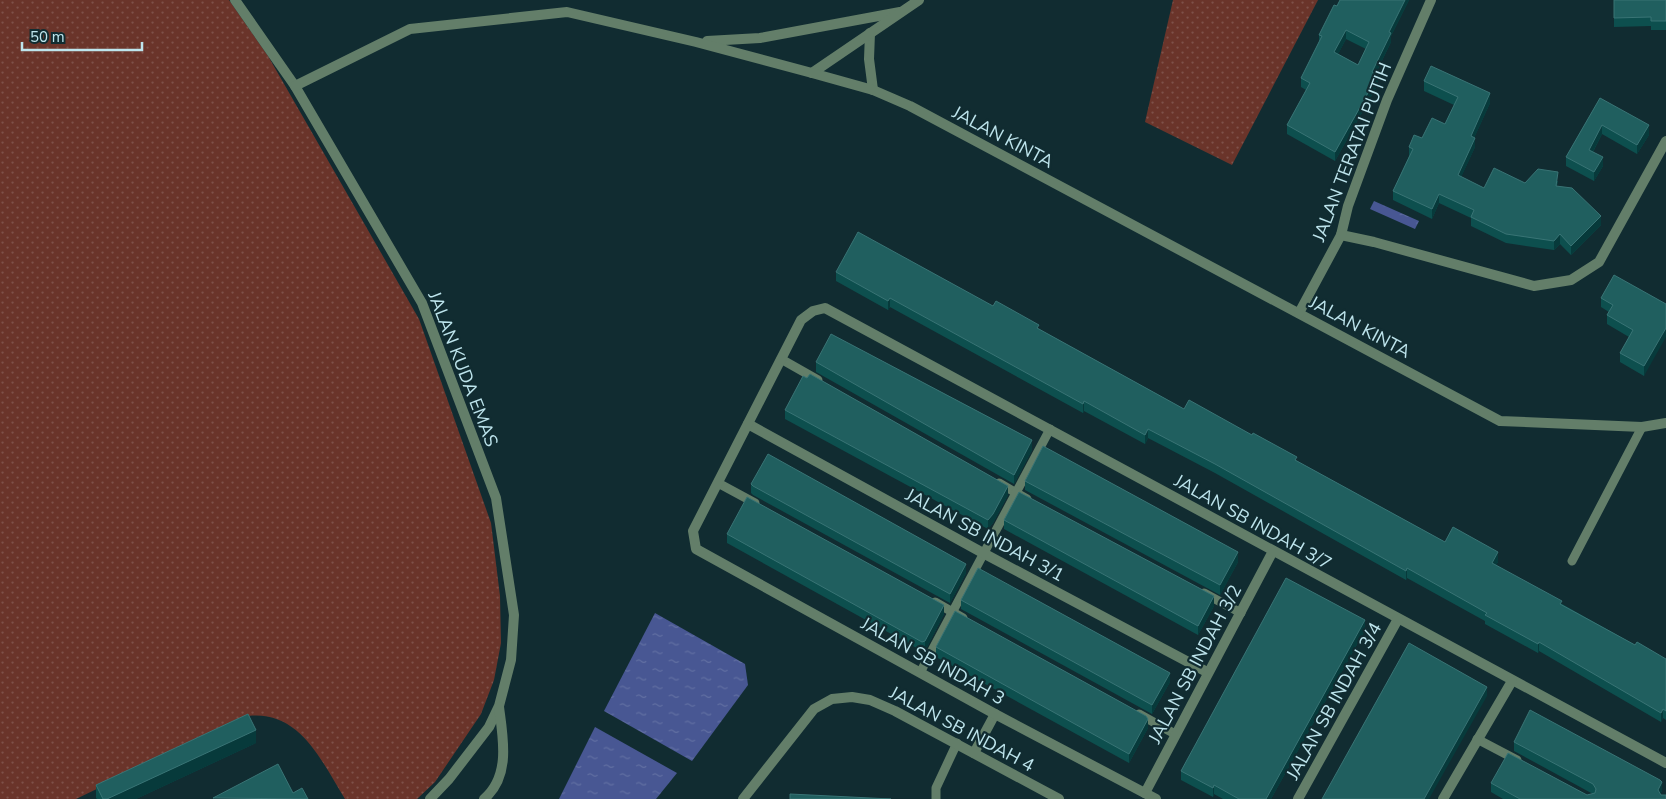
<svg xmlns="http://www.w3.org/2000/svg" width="1666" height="799" font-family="'Nunito Sans',sans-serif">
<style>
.grass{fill:url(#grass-dots)}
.water{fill:url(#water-ripples)}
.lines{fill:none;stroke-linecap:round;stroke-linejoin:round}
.service{stroke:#637e69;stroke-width:9}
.minor{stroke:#637e69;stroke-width:10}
.tertiary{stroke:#637e69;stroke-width:10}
.wall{fill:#0d4f4e;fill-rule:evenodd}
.shaded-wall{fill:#073a3b}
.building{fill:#205f5f;stroke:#397475;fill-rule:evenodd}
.labels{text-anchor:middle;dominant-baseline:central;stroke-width:4.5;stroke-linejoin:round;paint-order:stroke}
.street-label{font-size:18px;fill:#bee5ed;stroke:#112c31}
</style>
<defs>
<pattern id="grass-dots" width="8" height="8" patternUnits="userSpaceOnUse" patternTransform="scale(1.25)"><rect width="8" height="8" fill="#6a342a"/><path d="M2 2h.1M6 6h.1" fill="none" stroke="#7e5149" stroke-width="1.8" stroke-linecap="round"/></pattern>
<pattern id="water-ripples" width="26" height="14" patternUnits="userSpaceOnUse" patternTransform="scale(1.25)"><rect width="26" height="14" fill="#485793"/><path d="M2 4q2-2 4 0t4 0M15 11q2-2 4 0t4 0" fill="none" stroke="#616fa2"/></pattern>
</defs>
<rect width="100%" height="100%" fill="#112c31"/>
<g class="grass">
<path d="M 0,0 L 229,0 L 268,56 L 419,319 L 491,523 L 500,596 L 501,643 L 494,680 L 481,714 L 435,782 L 417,799 L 345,799 C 322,762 300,710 248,716 L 76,799 L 0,799 Z"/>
<path d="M 1173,0 L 1318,0 L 1232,165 L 1145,122 Z"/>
</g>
<g class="water">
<path d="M 1374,201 L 1419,221 L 1415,229 L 1370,209 Z"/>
<path d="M 655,613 L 745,664 L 748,685 L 692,761 L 604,711 Z"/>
<path d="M 595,727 L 677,773 L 656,799 L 559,799 Z"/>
</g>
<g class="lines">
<g class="service">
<path d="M 781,359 L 818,380"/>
<path d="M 718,483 L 755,503"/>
<path d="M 999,483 L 1027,499"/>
<path d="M 1572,561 L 1642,427"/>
<path d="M 1204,593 L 1241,613"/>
<path d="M 935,602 L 963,618"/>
<path d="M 921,671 L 1050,429"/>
<path d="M 1139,714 L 1175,734"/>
<path d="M 1477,739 L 1517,760"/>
<path d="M 936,799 L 936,788 L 957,743"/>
</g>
<g class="minor">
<path d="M 235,0 L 295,86 L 422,303 L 496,498 L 514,615 L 511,660 L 499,706 L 489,727 L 449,779 L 430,799"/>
<path d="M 870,33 L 869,59 L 873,90"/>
<path d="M 707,41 L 760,38 L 900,12"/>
<path d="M 812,73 L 919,0"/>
<path d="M 295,86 L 410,29 L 567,12 L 696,42 L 812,73 L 873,90 L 910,106 L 1500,421 L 1642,427 L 1666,423"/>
<path d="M 1341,235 L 1374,242 L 1534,286 L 1571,280 L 1599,262 L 1666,141"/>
<path d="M 1299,313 L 1341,235 L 1348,206 L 1387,100 L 1431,0"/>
<path d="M 748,424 L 983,553 L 1207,672"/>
<path d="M 974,753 L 995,714"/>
<path d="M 1145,793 L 1273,551"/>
<path d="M 484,799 C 511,776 503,738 499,707"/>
<path d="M 1156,799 L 995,714 L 696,549 L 693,531 L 801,320 L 813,311 L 825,308 L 1666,763"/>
<path d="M 1298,799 L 1398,619"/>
<path d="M 1443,799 L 1512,681"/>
</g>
<path class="tertiary" d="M 743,799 L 814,709 L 832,699 L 852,697 L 870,700 L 895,711 L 1059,799"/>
</g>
<g class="wall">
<path d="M 1340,0 L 1409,0 L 1391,36 L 1391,42 L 1376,73 L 1378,84 L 1335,161 L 1287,134 L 1287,125 L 1306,90 L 1301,87 L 1301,78 L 1319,42 L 1319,35 ZM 1346,39 L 1366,49 L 1358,65 L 1338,54 Z"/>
<path d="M 1614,0 L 1666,0 L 1666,30 L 1651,30 L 1651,26 L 1614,27 Z"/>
<path d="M 1424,81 L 1490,103 L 1474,138 L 1475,147 L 1461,177 L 1484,188 L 1525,183 L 1558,181 L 1557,186 L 1601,225 L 1571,255 L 1560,244 L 1554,250 L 1506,243 L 1471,226 L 1471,218 L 1439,203 L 1432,219 L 1393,200 L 1393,191 L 1409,156 L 1409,147 L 1445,124 L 1454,105 L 1424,91 Z"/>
<path d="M 1600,98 L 1649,135 L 1637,154 L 1602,134 L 1593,152 L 1603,166 L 1594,181 L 1566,166 L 1566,157 Z"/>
<path d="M 836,272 L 993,306 L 1039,329 L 1184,409 L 1297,461 L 1445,542 L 1498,562 L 1496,565 L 1562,604 L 1635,645 L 1666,659 L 1666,720 L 1663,718 L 1661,722 L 1539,651 L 1538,653 L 1485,624 L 1485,621 L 1407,578 L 1406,580 L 1215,473 L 1148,438 L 1145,444 L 1084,411 L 1083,413 L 890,307 L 888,310 L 836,281 Z"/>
<path d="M 1601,298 L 1666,304 L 1644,376 L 1620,362 L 1620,353 L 1629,337 L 1607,324 L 1607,315 L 1609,312 L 1601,307 Z"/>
<path d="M 816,362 L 1032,450 L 1014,484 L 816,372 Z"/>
<path d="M 785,410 L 1008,495 L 993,523 L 988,529 L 785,419 Z"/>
<path d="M 1025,481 L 1238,562 L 1220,595 L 1025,490 Z"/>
<path d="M 751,484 L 966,573 L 950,603 L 753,495 L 751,493 Z"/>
<path d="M 1004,520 L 1214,606 L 1198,635 L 1004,529 Z"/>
<path d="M 727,534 L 944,614 L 925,651 L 922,651 L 727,543 Z"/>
<path d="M 961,600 L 1170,682 L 1152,714 L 961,609 Z"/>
<path d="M 1365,630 L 1271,799 L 1223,799 L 1214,794 L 1213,797 L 1181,780 L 1181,771 Z"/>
<path d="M 936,647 L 1148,728 L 1129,763 L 936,657 Z"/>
<path d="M 1514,742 L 1662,791 L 1660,794 L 1666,799 L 1503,799 L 1491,792 L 1491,783 L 1587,795 L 1593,794 L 1514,751 Z"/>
<path d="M 256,743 L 136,799 L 97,799 L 96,798 L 96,785 Z"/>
</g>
<g class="shaded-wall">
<path d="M 1405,0 L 1409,0 L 1391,36 L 1391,42 L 1372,81 L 1372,72 L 1389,32 Z"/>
<path d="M 1346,30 L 1346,39 L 1334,62 L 1334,52 Z"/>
<path d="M 1378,75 L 1378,84 L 1335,161 L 1335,152 Z"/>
<path d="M 1490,93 L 1490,103 L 1471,145 L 1471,136 Z"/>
<path d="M 1602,125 L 1602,134 L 1589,159 L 1589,150 Z"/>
<path d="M 1649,125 L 1649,135 L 1637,154 L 1637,145 Z"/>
<path d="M 1475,138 L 1475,147 L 1458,184 L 1458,175 Z"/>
<path d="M 1603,157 L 1603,166 L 1594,181 L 1594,172 Z"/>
<path d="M 1439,194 L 1439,203 L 1432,219 L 1432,209 Z"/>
<path d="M 1601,216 L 1601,225 L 1571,255 L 1571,246 Z"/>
<path d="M 1560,234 L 1560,244 L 1554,250 L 1554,241 Z"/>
<path d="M 890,298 L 890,307 L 888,310 L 888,301 Z"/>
<path d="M 1666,328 L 1666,337 L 1644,376 L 1644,366 Z"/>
<path d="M 1084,401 L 1084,411 L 1083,413 L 1083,404 Z"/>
<path d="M 1148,429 L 1148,438 L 1145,444 L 1145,435 Z"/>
<path d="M 1032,440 L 1032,450 L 1014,484 L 1014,475 Z"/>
<path d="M 1008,486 L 1008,495 L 993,523 L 988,529 L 988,520 Z"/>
<path d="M 1238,552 L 1238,562 L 1220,595 L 1220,585 Z"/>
<path d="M 1498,552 L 1498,562 L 1492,572 L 1492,563 Z"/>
<path d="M 966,564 L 966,573 L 950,603 L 950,594 Z"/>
<path d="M 1407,568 L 1407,578 L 1406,580 L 1406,571 Z"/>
<path d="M 1214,596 L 1214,606 L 1198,635 L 1198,626 Z"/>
<path d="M 944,605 L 944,614 L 925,651 L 925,641 Z"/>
<path d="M 1365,620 L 1365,630 L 1271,799 L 1266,799 Z"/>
<path d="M 1539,642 L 1539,651 L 1538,653 L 1538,644 Z"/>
<path d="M 1170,673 L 1170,682 L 1152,714 L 1152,705 Z"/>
<path d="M 1487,687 L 1487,696 L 1429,799 L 1424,799 Z"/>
<path d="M 1663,709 L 1663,718 L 1661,722 L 1661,713 Z"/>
<path d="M 1148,719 L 1148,728 L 1129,763 L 1129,754 Z"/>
<path d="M 256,730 L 256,743 L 136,799 L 107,799 Z"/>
<path d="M 1662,782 L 1662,791 L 1658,799 L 1658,790 Z"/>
<path d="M 1214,785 L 1214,794 L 1213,797 L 1213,788 Z"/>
</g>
<g class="building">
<path d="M 1340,0 L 1405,0 L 1389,32 L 1391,33 L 1372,72 L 1378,75 L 1335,152 L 1287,125 L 1310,83 L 1301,78 L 1322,36 L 1319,35 L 1334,5 L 1337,6 ZM 1346,30 L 1369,42 L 1358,65 L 1334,52 Z"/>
<path d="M 1614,0 L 1666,0 L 1666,21 L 1651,21 L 1651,17 L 1614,18 Z"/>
<path d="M 1431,66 L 1490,93 L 1471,136 L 1475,138 L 1458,175 L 1484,188 L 1494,168 L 1525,183 L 1538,169 L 1558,172 L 1556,186 L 1572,188 L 1601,216 L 1571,246 L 1560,234 L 1554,241 L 1506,234 L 1471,217 L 1474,210 L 1439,194 L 1432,209 L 1393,191 L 1413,149 L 1409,147 L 1414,135 L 1422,138 L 1432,118 L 1445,124 L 1458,97 L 1424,81 Z"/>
<path d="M 1600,98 L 1649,125 L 1637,145 L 1602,125 L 1589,150 L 1603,157 L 1594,172 L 1566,157 Z"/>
<path d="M 858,232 L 993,306 L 996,301 L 1039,325 L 1037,328 L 1184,409 L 1189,400 L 1252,435 L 1253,433 L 1297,457 L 1295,460 L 1445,542 L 1453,527 L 1498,552 L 1492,563 L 1562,601 L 1560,604 L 1635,645 L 1637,642 L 1666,659 L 1666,711 L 1663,709 L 1661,713 L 1539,642 L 1538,644 L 1485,615 L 1487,613 L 1407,568 L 1406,571 L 1215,464 L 1148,429 L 1145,435 L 1084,401 L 1083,404 L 890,298 L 888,301 L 836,272 Z"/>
<path d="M 1614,275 L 1666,304 L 1666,328 L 1644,366 L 1620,353 L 1633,330 L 1607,315 L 1613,305 L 1601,298 Z"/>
<path d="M 831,334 L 1032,440 L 1014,475 L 816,362 Z"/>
<path d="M 810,374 L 1008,486 L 993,514 L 988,520 L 785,410 L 803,376 L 807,378 Z"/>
<path d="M 1043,446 L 1238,552 L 1220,585 L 1025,481 Z"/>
<path d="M 768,454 L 966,564 L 950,594 L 753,486 L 751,484 Z"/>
<path d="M 1019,492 L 1214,596 L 1198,626 L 1004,520 Z"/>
<path d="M 747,497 L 944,605 L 925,641 L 922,642 L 727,534 Z"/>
<path d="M 978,568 L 1170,673 L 1152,705 L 961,600 Z"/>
<path d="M 1286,578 L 1365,620 L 1266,799 L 1239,799 L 1214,785 L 1213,788 L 1181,771 Z"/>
<path d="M 955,611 L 1146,716 L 1148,719 L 1129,754 L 936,647 Z"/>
<path d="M 1409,643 L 1487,687 L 1424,799 L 1322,799 Z"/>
<path d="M 1530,710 L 1660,780 L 1662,782 L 1658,790 L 1661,795 L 1666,795 L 1666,799 L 1520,799 L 1491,783 L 1508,753 L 1587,795 L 1595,793 L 1596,789 L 1593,784 L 1514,742 Z"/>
<path d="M 248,714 L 256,730 L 107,799 L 103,799 L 96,785 Z"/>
<path d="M 278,764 L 293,793 L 302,788 L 308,799 L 213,798 Z"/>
<path d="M 790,794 L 891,799 L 790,799 Z"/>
</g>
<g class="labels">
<g class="street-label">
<text transform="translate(1003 137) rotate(28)">JALAN KINTA</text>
<text transform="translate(1352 152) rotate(-69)">JALAN TERATAI PUTIH</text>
<text transform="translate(1360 327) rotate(28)">JALAN KINTA</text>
<text transform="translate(463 369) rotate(69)">JALAN KUDA EMAS</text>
<text transform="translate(1253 522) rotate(29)">JALAN SB INDAH 3/7</text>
<text transform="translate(985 535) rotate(28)">JALAN SB INDAH 3/1</text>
<text transform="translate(933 661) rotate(29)">JALAN SB INDAH 3</text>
<text transform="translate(1195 664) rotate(-62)">JALAN SB INDAH 3/2</text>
<text transform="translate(1334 701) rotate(-61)">JALAN SB INDAH 3/4</text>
<text transform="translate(962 729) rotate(28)">JALAN SB INDAH 4</text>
</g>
</g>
<path d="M22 42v8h120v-8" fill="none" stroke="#bee5ed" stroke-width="2.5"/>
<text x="30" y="42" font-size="15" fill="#bee5ed" stroke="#112c31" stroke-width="4" paint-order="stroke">50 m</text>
</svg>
